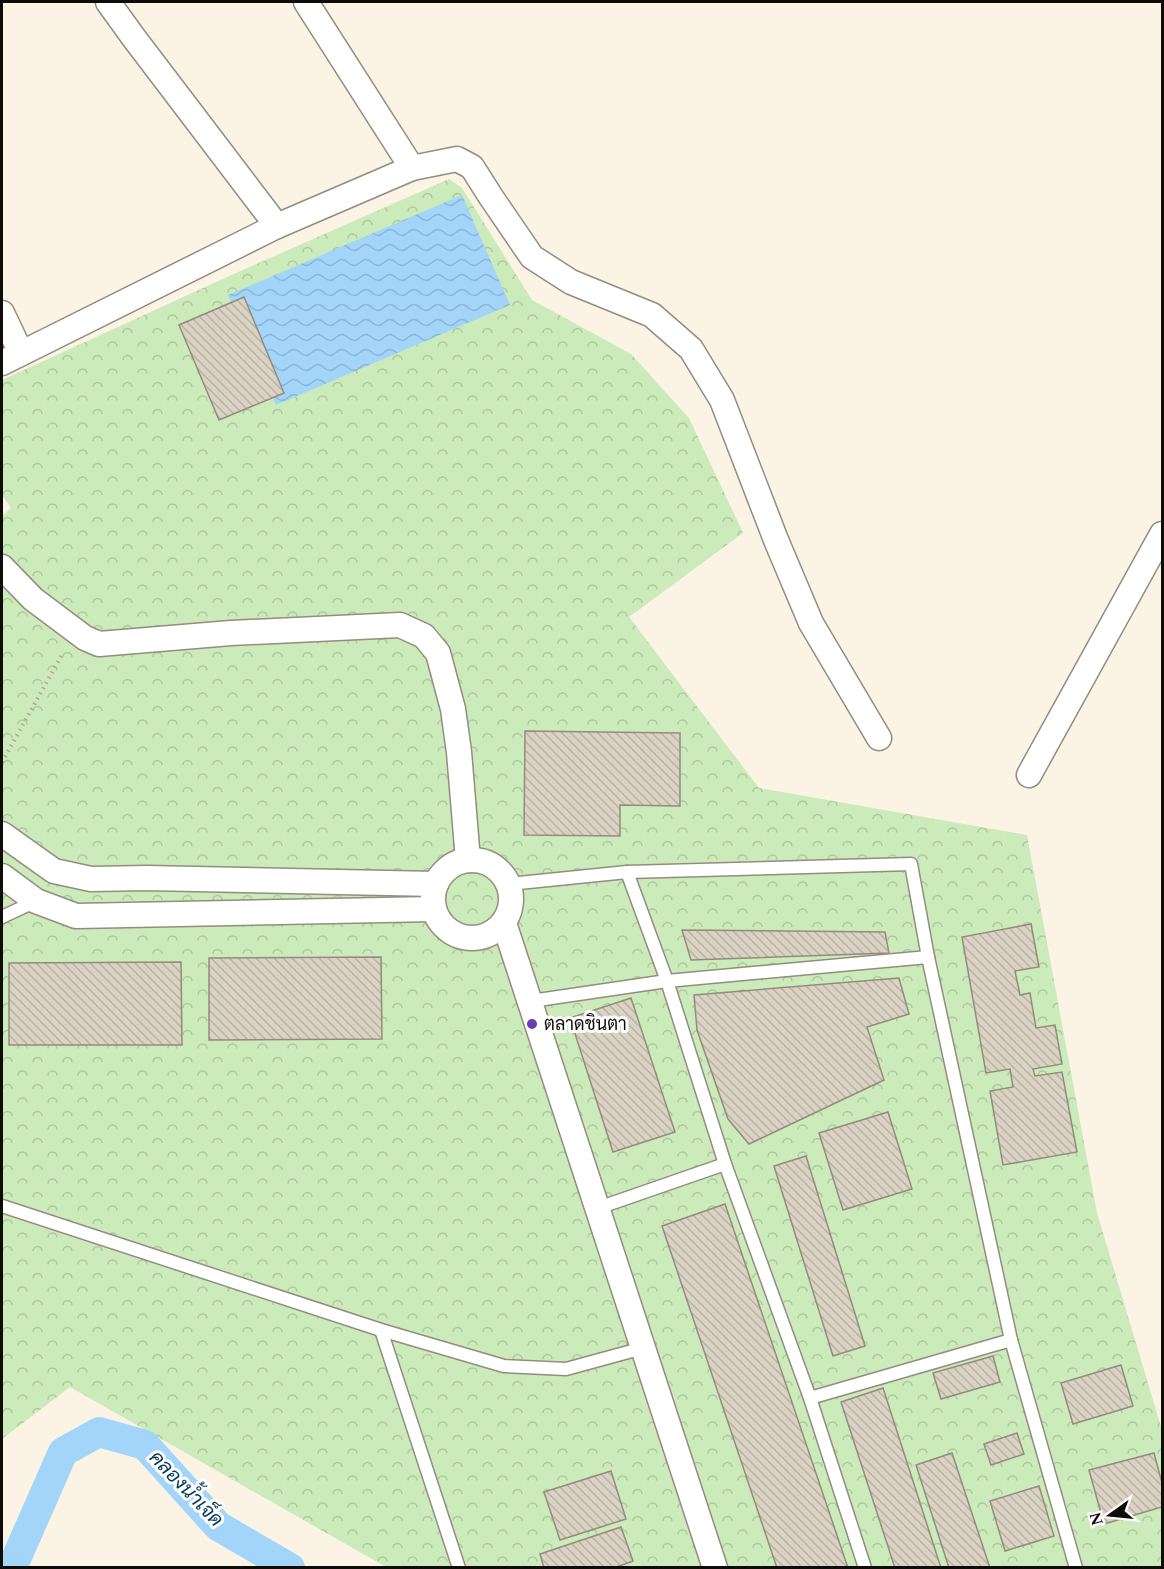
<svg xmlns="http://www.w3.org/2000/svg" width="1164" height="1569" font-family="Spectral,Sarabun,serif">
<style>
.park{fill:url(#park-crowns)}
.water{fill:url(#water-waves)}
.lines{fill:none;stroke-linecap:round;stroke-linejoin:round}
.canal{stroke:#a3d5fa;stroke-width:30}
.building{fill:url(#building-back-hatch);stroke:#938c7d;stroke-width:1.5}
.lane-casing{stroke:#948c7e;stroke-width:15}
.street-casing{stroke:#948c7e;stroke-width:27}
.path{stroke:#ada79b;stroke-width:4;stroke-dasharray:1.5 4.5;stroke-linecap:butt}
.lane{stroke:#fff;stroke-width:12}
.street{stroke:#fff;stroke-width:24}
.poi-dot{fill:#6d3cb4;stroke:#fff;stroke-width:2}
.labels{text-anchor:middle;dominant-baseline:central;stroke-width:6;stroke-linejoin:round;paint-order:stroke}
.poi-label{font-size:18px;fill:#0f0c07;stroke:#fff;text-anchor:start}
.water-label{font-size:20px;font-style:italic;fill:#033856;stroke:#fff}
</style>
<defs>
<pattern id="park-crowns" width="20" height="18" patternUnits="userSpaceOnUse" patternTransform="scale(1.5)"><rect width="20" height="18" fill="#ccebba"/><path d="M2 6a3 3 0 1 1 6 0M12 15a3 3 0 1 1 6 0" fill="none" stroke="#aec89e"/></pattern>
<pattern id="water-waves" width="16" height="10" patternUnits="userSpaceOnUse" patternTransform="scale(1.5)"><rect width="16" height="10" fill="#a3d5fa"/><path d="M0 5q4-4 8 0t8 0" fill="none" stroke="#8bb6d5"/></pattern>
<pattern id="building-back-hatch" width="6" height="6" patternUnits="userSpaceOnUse" patternTransform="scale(1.5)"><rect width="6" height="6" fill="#dad2c2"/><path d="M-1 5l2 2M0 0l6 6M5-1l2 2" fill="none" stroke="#bab3a5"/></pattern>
</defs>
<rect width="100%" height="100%" fill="#fbf3e3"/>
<path class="park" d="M 449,179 L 462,188 L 532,300 L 631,354 L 689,418 L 743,533 L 629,617 L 759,788 L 1027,835 L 1097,1213 L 1162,1430 L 1162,1567 L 386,1567 L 70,1387 L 2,1439 L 2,516 L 11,508 L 2,495 L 2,380 L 227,277 Z"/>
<path class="water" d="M 462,195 L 510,305 L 276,405 L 228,295 Z"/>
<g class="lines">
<path class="canal" d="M 12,1568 L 63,1452 L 99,1432 L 145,1445 L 218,1526 L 290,1568"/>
</g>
<g class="building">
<path d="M 244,297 L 284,393 L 219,420 L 179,325 Z"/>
<path d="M 525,731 L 680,733 L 680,806 L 620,805 L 620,836 L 524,835 Z"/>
<path d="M 1031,924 L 1039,967 L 1015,971 L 1020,995 L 1030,993 L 1036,1028 L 1055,1025 L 1062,1064 L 1033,1069 L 1035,1076 L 1062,1072 L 1077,1152 L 1003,1165 L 990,1091 L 1013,1087 L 1010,1069 L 986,1073 L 962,937 Z"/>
<path d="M 682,930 L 885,932 L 889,953 L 691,960 Z"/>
<path d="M 381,957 L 382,1039 L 209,1040 L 209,958 Z"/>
<path d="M 181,962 L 182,1045 L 9,1045 L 9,963 Z"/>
<path d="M 899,978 L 909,1014 L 867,1027 L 884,1080 L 749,1144 L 728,1119 L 697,1030 L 694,995 Z"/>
<path d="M 631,998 L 675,1132 L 613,1152 L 570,1018 Z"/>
<path d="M 888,1112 L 912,1189 L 843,1210 L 819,1133 Z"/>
<path d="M 806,1156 L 865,1346 L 833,1356 L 774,1166 Z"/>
<path d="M 725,1204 L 848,1568 L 777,1568 L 662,1226 Z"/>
<path d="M 993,1356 L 1000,1382 L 941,1399 L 933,1373 Z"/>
<path d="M 1121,1365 L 1133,1406 L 1073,1424 L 1061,1383 Z"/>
<path d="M 883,1388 L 941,1568 L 895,1568 L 841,1402 Z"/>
<path d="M 1017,1433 L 1024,1454 L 991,1465 L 984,1444 Z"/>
<path d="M 952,1453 L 990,1568 L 949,1568 L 916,1465 Z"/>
<path d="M 1154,1453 L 1162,1483 L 1162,1507 L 1104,1524 L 1089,1470 Z"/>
<path d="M 611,1471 L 626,1519 L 560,1540 L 544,1492 Z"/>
<path d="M 1039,1486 L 1054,1536 L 1005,1551 L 990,1501 Z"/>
<path d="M 621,1527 L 633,1561 L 614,1568 L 544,1568 L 540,1554 Z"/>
</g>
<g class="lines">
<defs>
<g id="lane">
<path d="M 627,872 L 667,981 L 725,1164 L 810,1398 L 865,1568"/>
<path d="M 509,884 L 627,872 L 911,864 L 928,957 L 1011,1340 L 1076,1568"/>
<path d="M 2,917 L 36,901"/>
<path d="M 531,1001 L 667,981 L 928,957"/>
<path d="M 2,1206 L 381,1330 L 504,1366 L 566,1369 L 643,1348"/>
<path d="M 598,1208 L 725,1164"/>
<path d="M 381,1330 L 459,1568"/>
<path d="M 810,1398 L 1011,1340"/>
</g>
<g id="street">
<path d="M 108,2 L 134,38 L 277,226"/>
<path d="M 412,168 L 457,159 L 472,167 L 491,197 L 532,257 L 571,282 L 652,315 L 691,349 L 722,400 L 776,540 L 811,623 L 879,738"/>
<path d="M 2,313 L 21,353"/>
<path d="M 2,363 L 277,226 L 412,168 L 306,2"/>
<path d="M 2,567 L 33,599 L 85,638 L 99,644 L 231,633 L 400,625 L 424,636 L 438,653 L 453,709 L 459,752 L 468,860"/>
<path d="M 1029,775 L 1162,534"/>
<path d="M 2,834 L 54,871 L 91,879 L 147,878 L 436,884"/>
<circle cx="472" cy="899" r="39"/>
<path d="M 2,876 L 36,901 L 76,916 L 434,909"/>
<path d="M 504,923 L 715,1568"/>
</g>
</defs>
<use href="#lane" class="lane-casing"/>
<use href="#street" class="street-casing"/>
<path class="path" d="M 2,762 L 63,653"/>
<use href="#lane" class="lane"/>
<use href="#street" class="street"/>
</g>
<circle class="poi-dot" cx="532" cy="1024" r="6"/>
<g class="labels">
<g class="poi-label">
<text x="544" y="1024">ตลาดชินตา</text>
</g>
<g class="water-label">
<text transform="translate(186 1489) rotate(46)">คลองน้ำเจ็ด</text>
</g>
</g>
<rect width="1164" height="1569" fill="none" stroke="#0f0c07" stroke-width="6"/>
<g transform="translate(1110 1515) rotate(255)" stroke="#ffffff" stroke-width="4.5" paint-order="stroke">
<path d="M0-4.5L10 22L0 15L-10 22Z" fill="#0f0c07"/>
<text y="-9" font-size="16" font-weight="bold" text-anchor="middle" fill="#0f0c07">N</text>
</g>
</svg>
